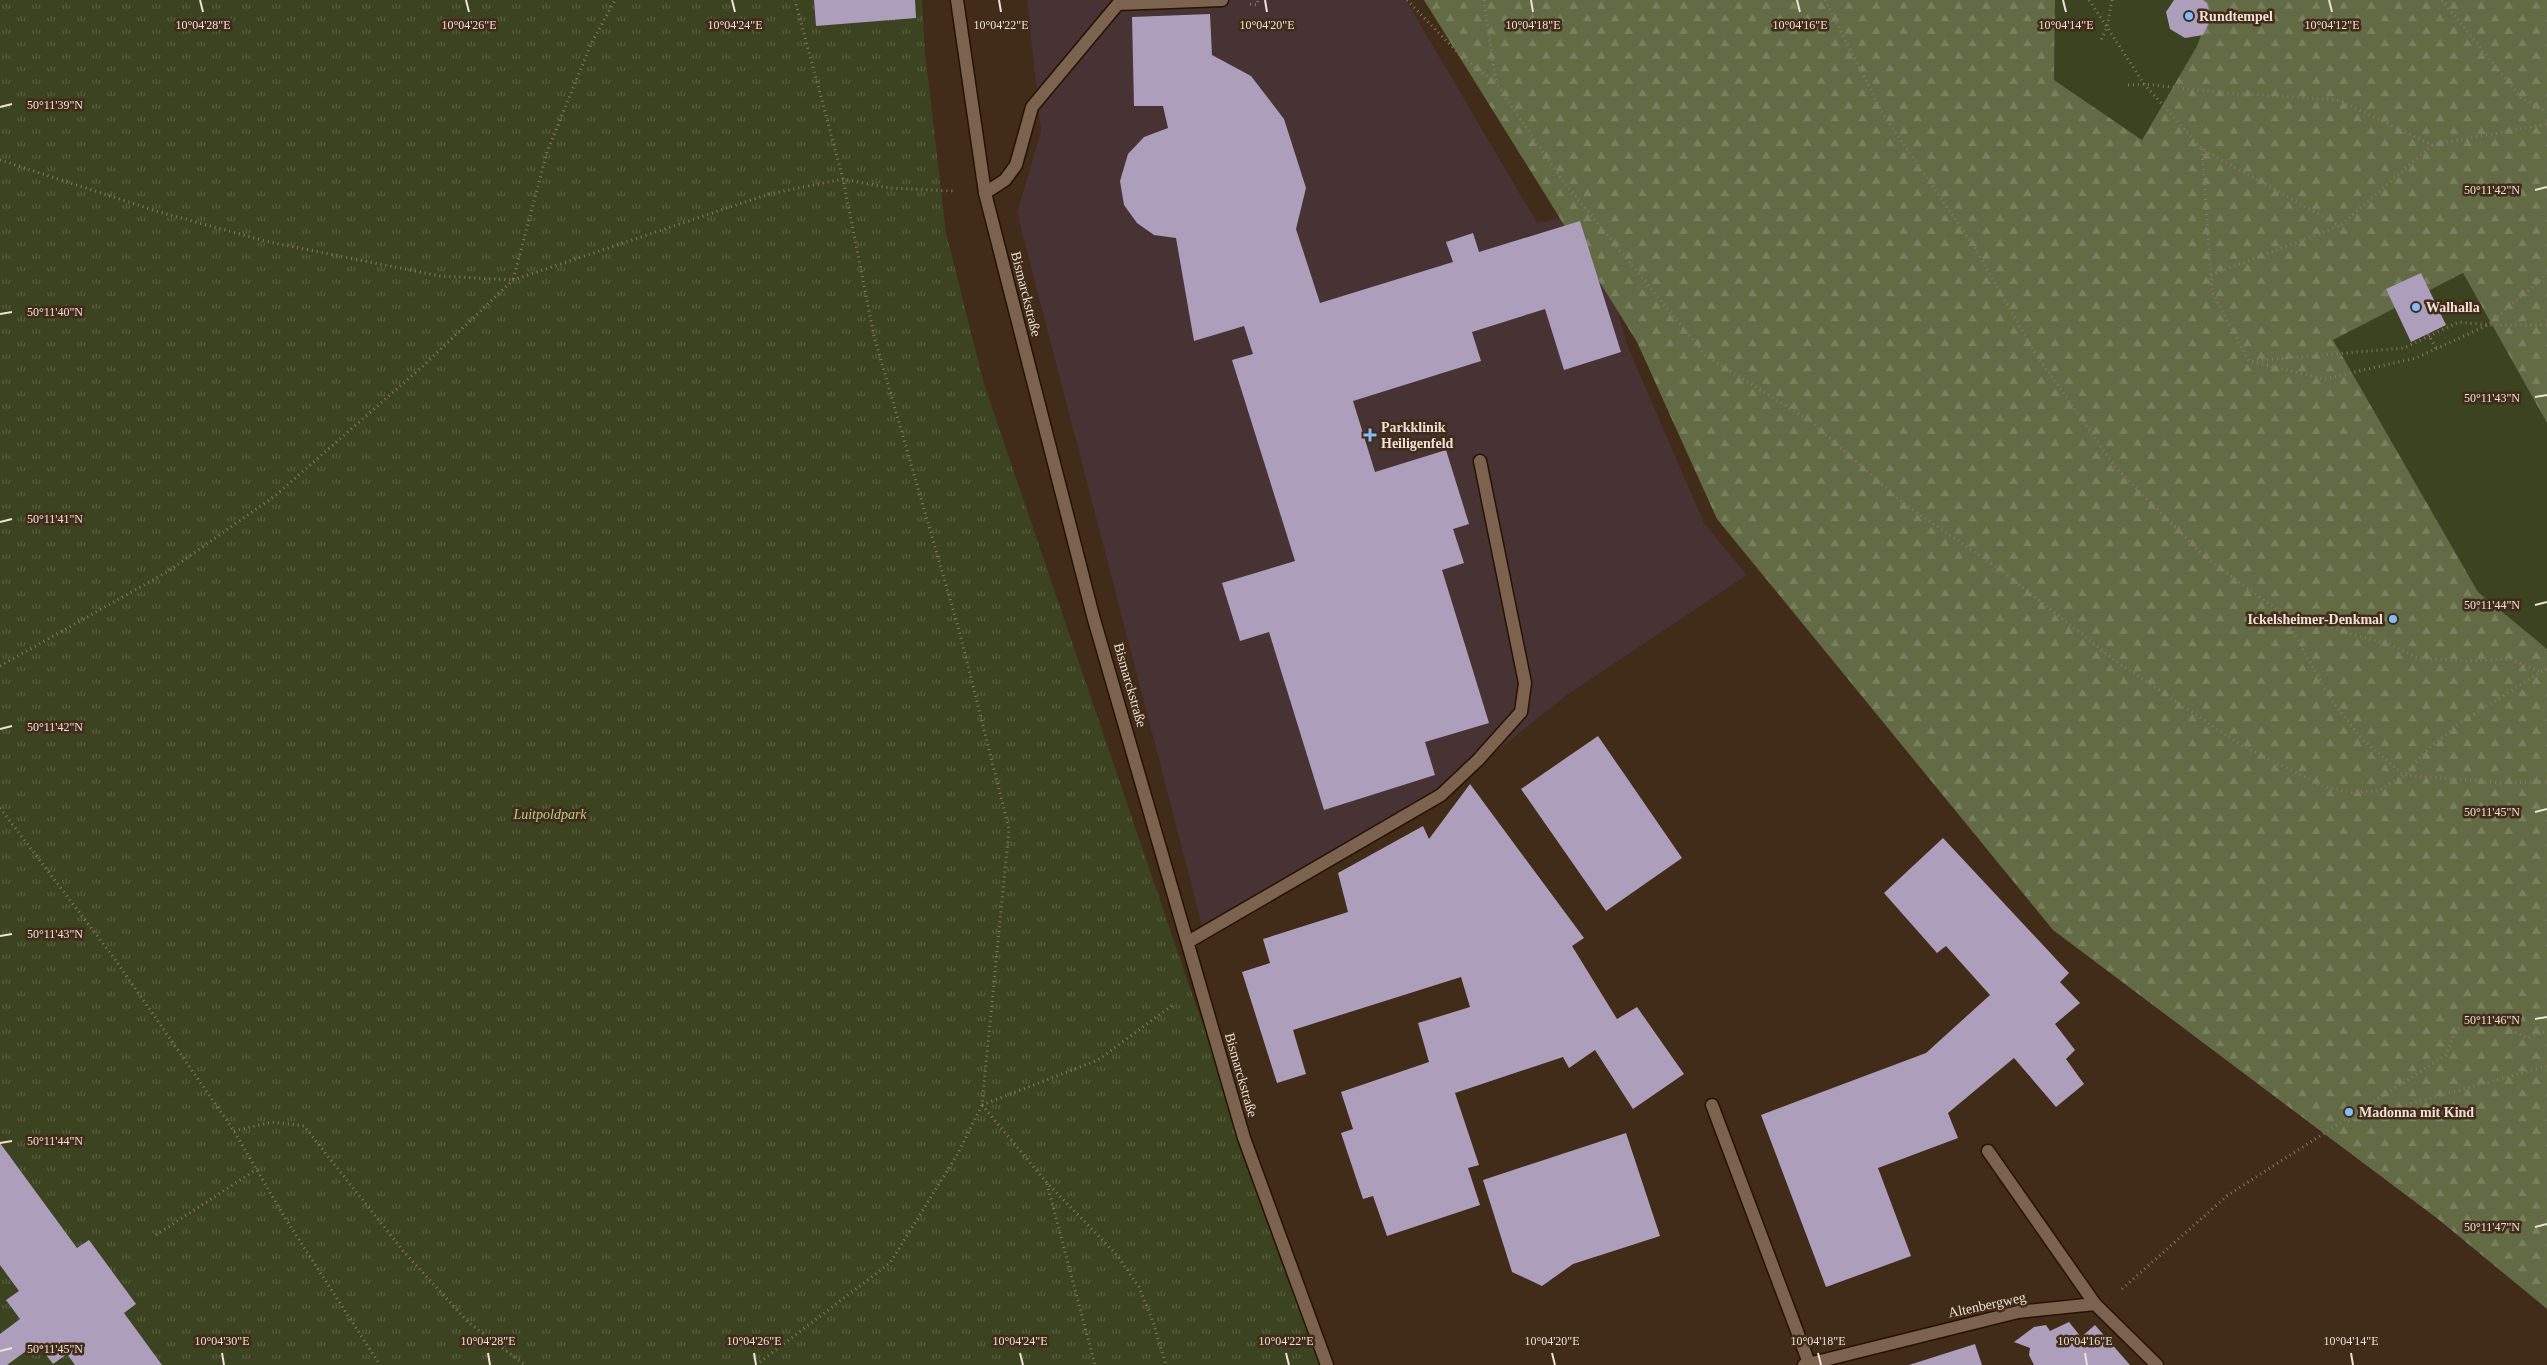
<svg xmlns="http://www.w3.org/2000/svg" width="2547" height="1365" font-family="'Times New Roman',serif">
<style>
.medical{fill:#473234}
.grass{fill:#3c4320}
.forest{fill:url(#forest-firs)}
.park{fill:url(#park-tufts)}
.building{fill:#ad9fbc}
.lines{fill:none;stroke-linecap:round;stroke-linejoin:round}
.minor-casing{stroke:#271302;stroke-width:15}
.path{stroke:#8a7768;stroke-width:3;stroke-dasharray:1 4;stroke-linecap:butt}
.minor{stroke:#7c634f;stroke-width:12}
.ticks{fill:none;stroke:#efe1d5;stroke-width:2}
.poi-dot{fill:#83bcfb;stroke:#412b19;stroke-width:2}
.labels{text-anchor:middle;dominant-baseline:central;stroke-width:5;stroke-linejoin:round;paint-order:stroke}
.poi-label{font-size:14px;font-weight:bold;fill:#efe1d5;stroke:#412b19;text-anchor:start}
.street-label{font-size:14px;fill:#efe1d5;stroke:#412b19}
.park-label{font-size:14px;font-style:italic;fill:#bbcb88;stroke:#412b19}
.ticks-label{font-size:12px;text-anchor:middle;fill:#efe1d5;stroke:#412b19;stroke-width:5;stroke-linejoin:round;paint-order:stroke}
</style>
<defs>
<pattern id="forest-firs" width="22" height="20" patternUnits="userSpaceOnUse" patternTransform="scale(1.25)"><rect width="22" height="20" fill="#626b44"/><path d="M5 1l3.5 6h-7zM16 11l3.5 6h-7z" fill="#79805e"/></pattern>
<pattern id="park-tufts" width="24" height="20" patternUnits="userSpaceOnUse" patternTransform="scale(1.25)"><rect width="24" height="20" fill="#3c4320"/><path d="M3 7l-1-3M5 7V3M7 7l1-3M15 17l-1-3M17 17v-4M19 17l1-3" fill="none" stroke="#585e40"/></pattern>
</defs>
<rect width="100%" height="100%" fill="#412b19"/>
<path class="medical" d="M 1027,0 L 1406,0 L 1537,223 L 1588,211 L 1628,347 L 1704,523 L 1747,575 L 1567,695 L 1441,795 L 1206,941 L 1017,213 L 1041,131 Z"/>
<g class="grass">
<path d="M 2055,0 L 2191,0 L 2207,22 L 2197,46 L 2142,140 L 2054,80 Z"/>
<path d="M 2463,273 L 2547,423 L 2547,649 L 2478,592 L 2333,340 Z"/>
</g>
<path class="forest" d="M 1424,0 L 2055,0 L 2054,80 L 2142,140 L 2197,46 L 2206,22 L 2191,0 L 2547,0 L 2547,423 L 2463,273 L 2333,340 L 2478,592 L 2547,649 L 2547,1309 L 2438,1219 L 2053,930 L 1717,519 L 1637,342 Z"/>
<path class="park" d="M 0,0 L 922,0 L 925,52 L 946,233 L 984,384 L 1191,991 L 1327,1365 L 0,1365 Z"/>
<g class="building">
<path d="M 814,0 L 915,0 L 916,18 L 816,26 Z"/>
<path d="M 2174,0 L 2203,0 L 2207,3 L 2211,19 L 2203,35 L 2185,38 L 2170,29 L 2166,12 Z"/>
<path d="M 1210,14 L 1212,55 L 1251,76 L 1284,119 L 1306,188 L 1296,229 L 1320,303 L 1453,262 L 1446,242 L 1473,233 L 1479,252 L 1580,221 L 1621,352 L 1564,370 L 1545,309 L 1472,332 L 1481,361 L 1353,401 L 1375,472 L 1446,450 L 1469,524 L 1453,529 L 1464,563 L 1442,570 L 1489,723 L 1425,742 L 1435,775 L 1324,810 L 1269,632 L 1240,641 L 1222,583 L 1295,561 L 1232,360 L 1253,354 L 1244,326 L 1194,341 L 1176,238 L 1154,235 L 1137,223 L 1124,205 L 1120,181 L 1128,154 L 1144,137 L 1168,128 L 1163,106 L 1134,106 L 1132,17 Z"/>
<path d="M 2421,273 L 2446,325 L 2411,342 L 2386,289 Z"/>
<path d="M 1598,736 L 1682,858 L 1606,911 L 1521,789 Z"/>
<path d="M 1470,784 L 1584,938 L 1572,946 L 1617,1019 L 1637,1007 L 1684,1074 L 1633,1109 L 1595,1050 L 1569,1068 L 1563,1057 L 1455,1093 L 1479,1165 L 1468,1168 L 1480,1205 L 1387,1236 L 1373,1196 L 1363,1199 L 1341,1133 L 1353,1129 L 1341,1092 L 1429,1062 L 1418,1023 L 1470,1007 L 1461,977 L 1293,1030 L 1306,1074 L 1277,1083 L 1242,972 L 1270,963 L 1263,939 L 1348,912 L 1338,873 L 1423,826 L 1429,839 Z"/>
<path d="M 1943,838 L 2069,973 L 2060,982 L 2080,1003 L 2055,1024 L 2075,1050 L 2066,1059 L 2084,1084 L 2056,1107 L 2014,1058 L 1948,1113 L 1958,1138 L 1878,1168 L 1911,1256 L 1826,1287 L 1761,1115 L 1926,1053 L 1990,995 L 1946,946 L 1937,953 L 1884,893 Z"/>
<path d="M 1626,1133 L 1660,1236 L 1573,1264 L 1542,1286 L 1512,1272 L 1483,1180 Z"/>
<path d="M 0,1143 L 77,1248 L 89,1240 L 136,1304 L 124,1313 L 162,1365 L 75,1365 L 67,1354 L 53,1364 L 37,1343 L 7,1365 L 0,1365 L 0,1334 L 20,1319 L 6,1300 L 19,1291 L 0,1265 Z"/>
<path d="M 2069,1322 L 2081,1337 L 2095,1325 L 2130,1365 L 2034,1365 L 2029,1355 L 2030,1348 L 2014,1342 L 2034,1327 L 2046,1325 L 2050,1331 Z"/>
<path d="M 1975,1344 L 1982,1365 L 1909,1365 Z"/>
</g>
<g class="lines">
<defs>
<g id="minor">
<path d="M 957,0 L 985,193 L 1093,616 L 1244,1138 L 1327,1365"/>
<path d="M 985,193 L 1005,180 L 1016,165 L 1032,107 L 1118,4 L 1222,0"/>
<path d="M 1188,942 L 1441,795 L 1478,760 L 1521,712 L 1525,683 L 1480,461"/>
<path d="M 1712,1105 L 1809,1363"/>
<path d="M 1988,1151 L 2095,1304"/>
<path d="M 1804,1365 L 2018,1312 L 2095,1304 L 2157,1365"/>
</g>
</defs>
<use href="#minor" class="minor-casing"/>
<g class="path">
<path d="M 1407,0 L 1464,59 L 1496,83 L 1560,177 L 1706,356 L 1809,420 L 1903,503 L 2002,571 L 2117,662 L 2241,745 L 2325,787 L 2351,792 L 2378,791 L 2404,775 L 2428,749 L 2460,723 L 2547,668"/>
<path d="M 1484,0 L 1496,83"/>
<path d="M 1825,0 L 1883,114 L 1975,248 L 2034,351 L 2115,467 L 2205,557 L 2283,614 L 2314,620 L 2347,633 L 2389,644 L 2417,658 L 2463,661 L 2510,659 L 2542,672"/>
<path d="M 2089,0 L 2107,27 L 2100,42"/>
<path d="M 2112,0 L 2107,27 L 2144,84 L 2202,149 L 2340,226"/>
<path d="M 2442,0 L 2521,98 L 2547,112"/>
<path d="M 1250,4 L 1257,5 L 1258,0"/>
<path d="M 2128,85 L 2144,84 L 2215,92 L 2339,100 L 2432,145 L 2547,124"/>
<path d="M 2202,149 L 2212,292 L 2249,361 L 2324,379 L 2416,358 L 2488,325 L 2547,274"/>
<path d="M 0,160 L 159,212 L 269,242 L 440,276 L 513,280 L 547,152 L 591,44 L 615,0"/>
<path d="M 2211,275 L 2340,226 L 2432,145"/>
<path d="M 2428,334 L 2436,348"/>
<path d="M 2252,361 L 2404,348 L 2459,322 L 2488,325 L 2547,325"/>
<path d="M 2283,614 L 2332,701 L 2362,739 L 2404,775 L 2502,783 L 2547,782"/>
<path d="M 0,666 L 167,572 L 276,495 L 423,366 L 513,280 L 769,194 L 843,179 L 889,188 L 954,191"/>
<path d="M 0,808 L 114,958 L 234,1131 L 285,1218 L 380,1365"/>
<path d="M 982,1105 L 1047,1183 L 1117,1255 L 1139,1287 L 1153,1322 L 1166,1365"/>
<path d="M 982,1105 L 1098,1060 L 1174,1004"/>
<path d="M 2348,1121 L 2547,1066"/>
<path d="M 234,1131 L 272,1122 L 304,1126 L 404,1252 L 468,1322 L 525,1365"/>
<path d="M 1047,1184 L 1095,1365"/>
<path d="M 156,1235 L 257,1169"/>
<path d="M 2122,1289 L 2228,1195 L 2446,1055 C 2455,1032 2457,1024 2481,1015 L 2527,1038 L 2547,1031"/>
<path d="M 756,1365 L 890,1263 L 957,1155 L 982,1105 L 1009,829 L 959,630 L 874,336 L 843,179 L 795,0"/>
</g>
<use href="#minor" class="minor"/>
</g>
<path class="ticks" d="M 200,0 L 203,12M 466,0 L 469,12M 732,0 L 735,12M 999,0 L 1001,12M 1265,0 L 1267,12M 1531,0 L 1533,12M 1797,0 L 1800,12M 2063,0 L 2066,12M 2329,0 L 2332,12M 0,107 L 12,104M 2535,190 L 2547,187M 0,314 L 12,312M 2535,397 L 2547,395M 0,522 L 12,519M 2535,605 L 2547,602M 0,729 L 12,726M 2535,812 L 2547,809M 0,936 L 12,934M 2535,1019 L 2547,1017M 0,1143 L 12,1141M 2535,1227 L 2547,1224M 0,1351 L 12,1348M 222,1353 L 224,1365M 488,1353 L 490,1365M 754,1353 L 756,1365M 1020,1353 L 1023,1365M 1286,1353 L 1289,1365M 1552,1353 L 1555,1365M 1818,1353 L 1821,1365M 2085,1353 L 2087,1365M 2351,1353 L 2353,1365"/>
<g class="poi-dot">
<circle cx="2189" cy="16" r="5"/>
<circle cx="2416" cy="307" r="5"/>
<path d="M1367.5 427.5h5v5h5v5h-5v5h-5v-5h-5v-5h5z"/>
<circle cx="2393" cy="619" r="5"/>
<circle cx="2349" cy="1112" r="5"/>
</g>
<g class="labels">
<g class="poi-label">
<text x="2199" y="16">Rundtempel</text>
<text x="2426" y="307">Walhalla</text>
<text x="1381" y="427">Parkklinik<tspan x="1381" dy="16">Heiligenfeld</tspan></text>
<text x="2383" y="619" text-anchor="end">Ickelsheimer-Denkmal</text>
<text x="2359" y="1112">Madonna mit Kind</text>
</g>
<g class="street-label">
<text transform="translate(1026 294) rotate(76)">Bismarckstraße</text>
<text transform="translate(1130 685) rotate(74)">Bismarckstraße</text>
<text transform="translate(1241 1075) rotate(74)">Bismarckstraße</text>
<text transform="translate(1987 1305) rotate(-12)">Altenbergweg</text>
</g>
<g class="park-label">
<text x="550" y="814">Luitpoldpark</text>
</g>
</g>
<g class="ticks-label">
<text x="203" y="29">10°04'28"E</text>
<text x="469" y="29">10°04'26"E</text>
<text x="735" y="29">10°04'24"E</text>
<text x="1001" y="29">10°04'22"E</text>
<text x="1267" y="29">10°04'20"E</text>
<text x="1533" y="29">10°04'18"E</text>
<text x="1800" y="29">10°04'16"E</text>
<text x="2066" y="29">10°04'14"E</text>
<text x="2332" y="29">10°04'12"E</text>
<text x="55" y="109">50°11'39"N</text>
<text x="2492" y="194">50°11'42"N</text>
<text x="55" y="316">50°11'40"N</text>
<text x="2492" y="402">50°11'43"N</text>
<text x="55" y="523">50°11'41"N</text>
<text x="2492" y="609">50°11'44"N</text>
<text x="55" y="731">50°11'42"N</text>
<text x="2492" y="816">50°11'45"N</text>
<text x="55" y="938">50°11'43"N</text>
<text x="2492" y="1024">50°11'46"N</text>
<text x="55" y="1145">50°11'44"N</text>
<text x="2492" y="1231">50°11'47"N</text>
<text x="222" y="1345">10°04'30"E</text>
<text x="488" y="1345">10°04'28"E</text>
<text x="754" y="1345">10°04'26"E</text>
<text x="1020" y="1345">10°04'24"E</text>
<text x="1286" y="1345">10°04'22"E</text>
<text x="1552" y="1345">10°04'20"E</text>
<text x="1818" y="1345">10°04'18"E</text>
<text x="2085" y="1345">10°04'16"E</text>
<text x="2351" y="1345">10°04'14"E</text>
<text x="55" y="1353">50°11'45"N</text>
</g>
</svg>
